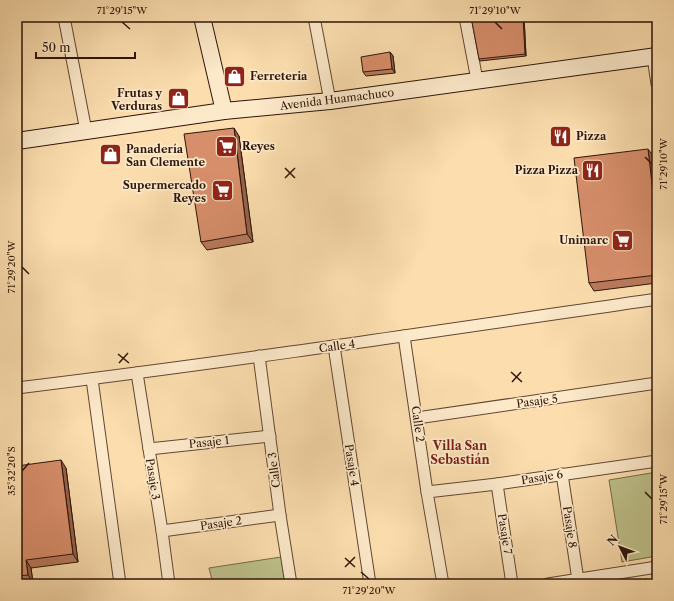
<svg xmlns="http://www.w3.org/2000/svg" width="674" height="601" font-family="'Libre Caslon Text',serif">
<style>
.green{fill:#bec18b;stroke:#766b4a}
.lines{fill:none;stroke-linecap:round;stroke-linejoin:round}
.street-casing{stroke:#614732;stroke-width:13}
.secondary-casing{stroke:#2e1509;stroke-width:18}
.street{stroke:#fce9ca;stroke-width:11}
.secondary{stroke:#fce9ca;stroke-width:16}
.wall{fill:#b97a5c;stroke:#2e1509}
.shaded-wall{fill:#96634b;stroke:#2e1509}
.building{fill:#d78e6b;stroke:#2e1509}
.ticks{fill:none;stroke:#2e1509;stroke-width:1.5}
.labels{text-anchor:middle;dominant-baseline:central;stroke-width:3.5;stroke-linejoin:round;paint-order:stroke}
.poi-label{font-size:11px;font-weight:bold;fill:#2e1509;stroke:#fce9ca;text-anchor:start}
.street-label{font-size:11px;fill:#2e1509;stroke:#fce9ca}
.neighbourhood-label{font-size:12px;font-weight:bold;fill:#7a1f14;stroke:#fce9ca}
.neatline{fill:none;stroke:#2e1509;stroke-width:1.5}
.ticks-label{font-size:10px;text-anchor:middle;fill:#2e1509}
</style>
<rect width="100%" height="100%" fill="#fbddae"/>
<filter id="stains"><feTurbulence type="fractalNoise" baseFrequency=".005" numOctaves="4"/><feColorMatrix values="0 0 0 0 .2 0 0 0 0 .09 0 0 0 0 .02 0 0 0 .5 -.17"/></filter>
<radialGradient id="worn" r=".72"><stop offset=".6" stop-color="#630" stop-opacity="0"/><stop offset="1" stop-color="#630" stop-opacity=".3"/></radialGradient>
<g class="green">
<path d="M 657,472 L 657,556 L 622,562 L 609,480 Z"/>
<path d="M 281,557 L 285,584 L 213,584 L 209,568 Z"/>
</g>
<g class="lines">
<defs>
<g id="street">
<path d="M 64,17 L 86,131"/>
<path d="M 314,17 L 330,101"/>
<path d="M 465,17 L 477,80"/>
<path d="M 653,57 L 657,84"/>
<path d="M 404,336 L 427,492 L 443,584"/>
<path d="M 334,346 L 370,584"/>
<path d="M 259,356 L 280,515 L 291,584"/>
<path d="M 137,373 L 162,531 L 169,584"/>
<path d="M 92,379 L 120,584"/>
<path d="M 17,388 C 231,362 444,330 657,299"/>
<path d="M 417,418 L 657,383"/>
<path d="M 149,449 L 270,436"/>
<path d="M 562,474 L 578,580"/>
<path d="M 497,484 L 512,584"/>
<path d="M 427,492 L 497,484 L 657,461"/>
<path d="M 162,531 L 280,515"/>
<path d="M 548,584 L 657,567"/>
</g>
<g id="secondary">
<path d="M 202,17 L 224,111"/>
<path d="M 17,141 L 224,111 L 330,101 L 657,56"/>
</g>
</defs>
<use href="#street" class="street-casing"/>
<use href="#secondary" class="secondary-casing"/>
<use href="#street" class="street"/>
<use href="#secondary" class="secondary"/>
</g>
<g class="wall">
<path d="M 524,17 L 526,56 L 480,61 L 479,59 Z"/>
<path d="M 390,52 L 393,56 L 395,73 L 366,76 L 363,72 Z"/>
<path d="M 239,136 L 253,242 L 207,250 L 201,242 Z"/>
<path d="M 654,157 L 657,187 L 657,283 L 594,291 L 589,283 Z"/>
<path d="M 17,466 L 66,468 L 78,562 L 31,568 L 33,583 L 23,584 L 17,584 Z"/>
</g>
<g class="shaded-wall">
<path d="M 523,17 L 524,17 L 526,56 L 525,54 Z"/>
<path d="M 390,52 L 393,56 L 395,73 L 392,69 Z"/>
<path d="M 234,128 L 239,136 L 253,242 L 247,234 Z"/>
<path d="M 648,149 L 654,157 L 657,187 L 657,227 Z"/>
<path d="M 61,460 L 66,468 L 78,562 L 73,554 Z"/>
<path d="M 26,560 L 31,568 L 33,583 L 28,575 Z"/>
</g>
<g class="building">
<path d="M 471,17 L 523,17 L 525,54 L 479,59 Z"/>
<path d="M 390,52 L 392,69 L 363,72 L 361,57 Z"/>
<path d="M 234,128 L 247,234 L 201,242 L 184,134 Z"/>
<path d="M 648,149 L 657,227 L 657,275 L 589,283 L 574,158 Z"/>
<path d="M 61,460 L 73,554 L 26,560 L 28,575 L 17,576 L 17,466 Z"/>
</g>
<path class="ticks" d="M 122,22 L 130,29M 495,22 L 502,29M 645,157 L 652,164M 285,168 L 295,178M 285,178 L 295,168M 22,267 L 29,274M 118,354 L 129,363M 119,363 L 128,353M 511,372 L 522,382M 512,382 L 521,372M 22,471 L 29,463M 645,492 L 652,499M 345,558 L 355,567M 345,567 L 355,557M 361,572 L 369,579"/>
<defs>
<symbol id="shop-square" viewBox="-11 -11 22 22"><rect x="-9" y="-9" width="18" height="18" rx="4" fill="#8f2418" stroke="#fce9ca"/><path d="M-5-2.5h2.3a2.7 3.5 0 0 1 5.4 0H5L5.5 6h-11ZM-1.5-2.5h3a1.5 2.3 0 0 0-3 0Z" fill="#fff"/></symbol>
<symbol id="restaurant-square" viewBox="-11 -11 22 22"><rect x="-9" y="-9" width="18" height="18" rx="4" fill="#8f2418" stroke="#fce9ca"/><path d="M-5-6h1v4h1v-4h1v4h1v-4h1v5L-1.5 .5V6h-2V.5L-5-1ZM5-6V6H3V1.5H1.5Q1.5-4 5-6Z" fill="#fff"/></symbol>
<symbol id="supermarket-square" viewBox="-11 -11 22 22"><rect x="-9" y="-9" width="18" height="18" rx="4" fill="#8f2418" stroke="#fce9ca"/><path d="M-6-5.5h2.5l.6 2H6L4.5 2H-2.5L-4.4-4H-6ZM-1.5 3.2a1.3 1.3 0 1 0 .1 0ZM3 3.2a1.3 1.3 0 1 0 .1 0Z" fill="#fff"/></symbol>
</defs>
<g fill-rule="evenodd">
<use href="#shop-square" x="222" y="64" width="25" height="25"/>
<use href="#shop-square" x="166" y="86" width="25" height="25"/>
<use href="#restaurant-square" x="548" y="124" width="25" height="25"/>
<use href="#supermarket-square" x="214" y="134" width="25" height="25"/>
<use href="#shop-square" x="98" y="142" width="25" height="25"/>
<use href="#restaurant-square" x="580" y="158" width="25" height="25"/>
<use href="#supermarket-square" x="210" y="178" width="25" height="25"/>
<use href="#supermarket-square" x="610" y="228" width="25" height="25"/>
</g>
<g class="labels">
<g class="poi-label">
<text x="250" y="76">Ferreteria</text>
<text x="162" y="93" text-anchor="end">Frutas y<tspan x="162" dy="13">Verduras</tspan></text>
<text x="576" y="136">Pizza</text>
<text x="242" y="146">Reyes</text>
<text x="126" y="149">Panadería<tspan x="126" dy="13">San Clemente</tspan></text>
<text x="578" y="170" text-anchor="end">Pizza Pizza</text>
<text x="206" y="185" text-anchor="end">Supermercado<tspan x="206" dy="13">Reyes</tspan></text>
<text x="608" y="240" text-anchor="end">Unimarc</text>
</g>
<g class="street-label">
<text transform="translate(337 99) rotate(-7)">Avenida Huamachuco</text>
<text transform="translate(337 346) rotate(-8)">Calle 4</text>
<text transform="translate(537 401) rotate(-8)">Pasaje 5</text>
<text transform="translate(418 424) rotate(82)">Calle 2</text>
<text transform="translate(209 442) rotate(-6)">Pasaje 1</text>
<text transform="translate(352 465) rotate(81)">Pasaje 4</text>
<text transform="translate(274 470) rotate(-97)">Calle 3</text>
<text transform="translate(542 477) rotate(-9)">Pasaje 6</text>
<text transform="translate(153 479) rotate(81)">Pasaje 3</text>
<text transform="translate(221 523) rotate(-8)">Pasaje 2</text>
<text transform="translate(570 527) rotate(82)">Pasaje 8</text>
<text transform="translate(505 534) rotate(81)">Pasaje 7</text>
</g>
<g class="neighbourhood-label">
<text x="460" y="445">Villa San<tspan x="460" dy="14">Sebastián</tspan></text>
</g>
</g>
<rect width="674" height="601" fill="none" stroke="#fbddae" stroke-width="44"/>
<g transform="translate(620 547) rotate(312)" stroke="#fce9ca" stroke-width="3" paint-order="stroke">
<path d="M0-3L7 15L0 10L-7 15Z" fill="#2e1509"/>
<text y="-6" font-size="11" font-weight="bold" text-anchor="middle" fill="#2e1509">N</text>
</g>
<path d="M36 52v6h99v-6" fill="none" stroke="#2e1509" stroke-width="2"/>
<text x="42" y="52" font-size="12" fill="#2e1509" stroke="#fce9ca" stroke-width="3" paint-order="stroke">50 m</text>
<rect x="22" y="22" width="630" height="557" class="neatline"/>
<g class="ticks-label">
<text x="122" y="14">71°29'15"W</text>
<text x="495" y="14">71°29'10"W</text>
<text transform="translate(663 164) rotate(-90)" y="4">71°29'10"W</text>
<text transform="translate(11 267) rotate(-90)" y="4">71°29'20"W</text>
<text transform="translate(11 471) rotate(-90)" y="4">35°32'20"S</text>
<text transform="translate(663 499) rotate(-90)" y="4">71°29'15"W</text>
<text x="369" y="594">71°29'20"W</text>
</g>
<rect width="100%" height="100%" filter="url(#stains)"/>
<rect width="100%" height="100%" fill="url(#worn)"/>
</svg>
